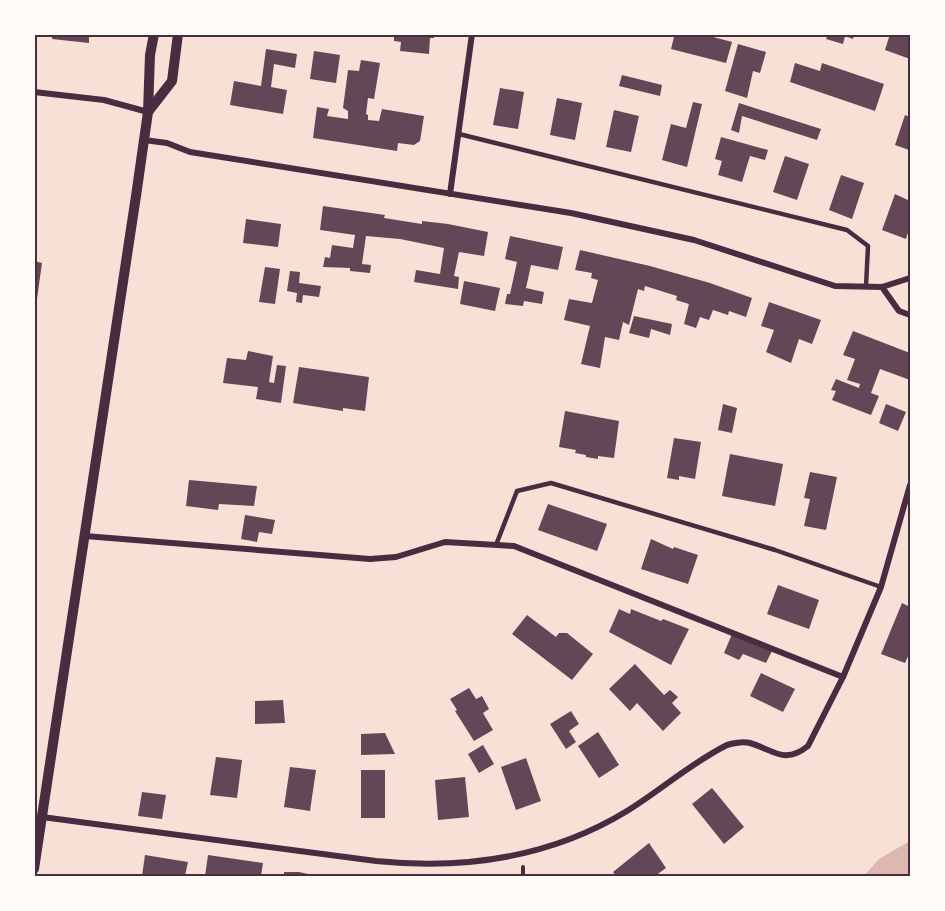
<svg xmlns="http://www.w3.org/2000/svg" width="945" height="911" font-family="'IBM Plex Serif',serif">
<style>
.water{fill:#dcb8b0}
.building{fill:#644757}
.lines{fill:none;stroke-linecap:round;stroke-linejoin:round}
.path{stroke:#4a2c40;stroke-width:4}
.service{stroke:#4a2c40;stroke-width:4.5}
.minor{stroke:#4a2c40;stroke-width:6}
.tertiary{stroke:#4a2c40;stroke-width:10}
.neatline{fill:none;stroke:#4a2c40;stroke-width:2}
</style>
<rect width="100%" height="100%" fill="#f7e1d7"/>
<path class="water" d="M 908,842 L 910,842 L 910,876 L 864,876 L 879,859 Z"/>
<g class="building">
<path d="M 52,34 L 89,34 L 89,43 L 52,39 Z"/>
<path d="M 394,34 L 435,34 L 434,38 L 430,38 L 429,54 L 400,51 L 401,42 L 394,41 Z"/>
<path d="M 668,34 L 702,34 L 732,42 L 726,63 L 671,49 L 674,37 Z"/>
<path d="M 828,34 L 854,34 L 853,39 L 845,36 L 843,44 L 826,39 Z"/>
<path d="M 890,34 L 910,34 L 910,59 L 885,50 Z"/>
<path d="M 738,44 L 766,52 L 760,73 L 753,71 L 747,98 L 725,91 Z"/>
<path d="M 266,49 L 297,54 L 295,68 L 274,64 L 271,87 L 287,90 L 283,114 L 230,105 L 234,81 L 261,86 Z"/>
<path d="M 314,51 L 340,55 L 336,83 L 310,79 Z"/>
<path d="M 361,60 L 380,63 L 374,99 L 368,98 L 366,114 L 368,115 L 368,120 L 379,121 L 382,109 L 424,116 L 420,141 L 414,145 L 398,143 L 397,151 L 313,138 L 317,107 L 329,109 L 327,116 L 348,119 L 348,111 L 343,108 L 348,70 L 359,71 Z"/>
<path d="M 795,63 L 820,71 L 822,63 L 884,84 L 875,111 L 790,82 Z"/>
<path d="M 622,75 L 662,85 L 660,96 L 619,86 Z"/>
<path d="M 500,88 L 524,92 L 518,129 L 493,125 Z"/>
<path d="M 557,98 L 582,103 L 575,140 L 550,135 Z"/>
<path d="M 693,102 L 702,104 L 687,167 L 662,160 L 671,124 L 686,128 Z"/>
<path d="M 739,103 L 821,129 L 817,140 L 742,116 L 739,133 L 731,130 Z"/>
<path d="M 614,110 L 639,116 L 631,152 L 606,147 Z"/>
<path d="M 905,115 L 910,117 L 909,150 L 895,145 Z"/>
<path d="M 721,137 L 768,150 L 765,160 L 750,156 L 742,182 L 718,175 L 722,161 L 715,159 Z"/>
<path d="M 785,156 L 809,164 L 797,200 L 773,192 Z"/>
<path d="M 841,175 L 864,183 L 852,219 L 829,210 Z"/>
<path d="M 895,194 L 910,201 L 910,226 L 906,239 L 882,230 Z"/>
<path d="M 323,206 L 385,215 L 384,218 L 422,224 L 422,221 L 448,224 L 488,232 L 484,256 L 459,252 L 454,276 L 459,277 L 458,289 L 414,282 L 416,270 L 440,274 L 444,248 L 400,239 L 366,236 L 362,264 L 371,265 L 370,273 L 350,271 L 350,268 L 323,267 L 325,257 L 330,258 L 332,245 L 353,248 L 355,235 L 320,230 Z"/>
<path d="M 246,219 L 281,224 L 278,247 L 243,243 Z"/>
<path d="M 510,236 L 563,247 L 558,270 L 531,265 L 526,288 L 544,292 L 542,304 L 524,301 L 523,306 L 505,304 L 507,294 L 510,294 L 517,262 L 505,259 Z"/>
<path d="M 580,250 L 650,266 L 710,283 L 752,298 L 746,317 L 729,311 L 728,315 L 713,310 L 709,320 L 700,317 L 696,328 L 684,324 L 689,304 L 676,300 L 677,296 L 645,286 L 644,291 L 638,289 L 629,325 L 623,322 L 619,340 L 605,337 L 600,368 L 581,364 L 590,326 L 564,320 L 569,299 L 592,303 L 598,280 L 591,278 L 592,273 L 575,270 Z"/>
<path d="M 34,261 L 42,263 L 36,306 L 34,306 Z"/>
<path d="M 265,267 L 280,269 L 275,304 L 259,302 Z"/>
<path d="M 290,271 L 300,272 L 299,283 L 321,286 L 319,297 L 303,295 L 302,303 L 296,302 L 297,293 L 287,291 Z"/>
<path d="M 464,281 L 500,288 L 495,311 L 460,304 Z"/>
<path d="M 769,302 L 821,320 L 812,344 L 799,339 L 791,363 L 766,352 L 774,330 L 761,326 Z"/>
<path d="M 634,316 L 672,324 L 670,335 L 651,329 L 649,338 L 629,333 Z"/>
<path d="M 853,331 L 910,353 L 910,380 L 880,369 L 871,393 L 879,396 L 871,415 L 832,400 L 836,391 L 831,390 L 836,379 L 859,388 L 860,384 L 847,380 L 855,359 L 843,355 Z"/>
<path d="M 248,351 L 273,356 L 269,382 L 274,383 L 277,365 L 286,366 L 281,403 L 256,399 L 258,387 L 223,383 L 227,358 L 246,360 Z"/>
<path d="M 299,367 L 369,377 L 365,411 L 343,408 L 343,411 L 293,403 Z"/>
<path d="M 723,404 L 737,408 L 732,433 L 718,430 Z"/>
<path d="M 886,404 L 906,412 L 898,431 L 879,423 Z"/>
<path d="M 565,411 L 619,421 L 614,458 L 598,456 L 598,459 L 586,457 L 586,455 L 575,453 L 576,450 L 559,447 Z"/>
<path d="M 674,438 L 701,442 L 695,479 L 679,476 L 679,480 L 667,478 Z"/>
<path d="M 730,454 L 783,464 L 775,506 L 722,496 Z"/>
<path d="M 810,472 L 837,477 L 826,530 L 804,526 L 810,499 L 804,498 Z"/>
<path d="M 189,480 L 257,486 L 254,506 L 219,504 L 218,510 L 186,506 Z"/>
<path d="M 548,504 L 607,524 L 597,551 L 538,530 Z"/>
<path d="M 245,515 L 275,520 L 272,534 L 259,532 L 257,542 L 241,539 Z"/>
<path d="M 651,539 L 673,549 L 674,547 L 698,555 L 688,584 L 641,569 Z"/>
<path d="M 778,585 L 819,600 L 809,629 L 767,614 Z"/>
<path d="M 902,603 L 910,607 L 910,655 L 909,654 L 905,663 L 881,654 Z"/>
<path d="M 619,609 L 630,614 L 631,609 L 661,621 L 663,619 L 689,629 L 671,665 L 609,632 Z"/>
<path d="M 527,615 L 556,637 L 559,633 L 567,633 L 593,654 L 572,680 L 512,634 Z"/>
<path d="M 732,634 L 772,651 L 766,663 L 743,654 L 739,660 L 724,653 Z"/>
<path d="M 635,664 L 664,695 L 670,690 L 678,697 L 672,703 L 681,713 L 663,731 L 637,703 L 630,711 L 609,689 Z"/>
<path d="M 761,673 L 795,689 L 783,712 L 750,696 Z"/>
<path d="M 469,688 L 476,699 L 482,696 L 489,709 L 483,713 L 493,730 L 474,741 L 455,711 L 457,710 L 450,699 Z"/>
<path d="M 283,700 L 285,723 L 255,724 L 255,701 Z"/>
<path d="M 571,711 L 579,724 L 569,731 L 576,742 L 566,749 L 550,724 Z"/>
<path d="M 598,732 L 619,765 L 599,778 L 578,746 Z"/>
<path d="M 385,733 L 395,754 L 361,755 L 361,734 Z"/>
<path d="M 483,745 L 494,764 L 479,773 L 468,754 Z"/>
<path d="M 216,757 L 242,760 L 237,798 L 210,795 Z"/>
<path d="M 526,758 L 541,801 L 516,810 L 501,767 Z"/>
<path d="M 290,767 L 316,770 L 310,811 L 284,807 Z"/>
<rect x="361" y="770" width="24" height="48"/>
<path d="M 465,777 L 469,817 L 438,820 L 435,780 Z"/>
<path d="M 712,788 L 744,827 L 724,844 L 692,804 Z"/>
<path d="M 142,792 L 166,795 L 162,819 L 138,816 Z"/>
<path d="M 649,843 L 666,868 L 655,876 L 616,876 L 613,872 Z"/>
<path d="M 145,855 L 188,862 L 185,876 L 142,876 Z"/>
<path d="M 208,855 L 263,863 L 261,876 L 205,876 Z"/>
<path d="M 284,872 L 299,872 L 317,876 L 284,876 Z"/>
</g>
<g class="lines">
<path class="path" d="M 523,867 L 523,876"/>
<g class="service">
<path d="M 459,134 L 847,230 L 868,246 L 866,286"/>
<path d="M 496,545 L 517,491 L 551,483 L 775,550 L 881,587"/>
</g>
<g class="minor">
<path d="M 34,92 L 104,100 L 148,112"/>
<path d="M 144,140 L 167,143 L 190,152 L 571,213 L 694,240 L 835,286 L 882,287 L 910,278"/>
<path d="M 450,194 L 472,34"/>
<path d="M 882,287 L 899,311 L 910,315"/>
<path d="M 85,536 L 370,559 L 396,557 L 445,542 L 514,546 L 843,677"/>
<path d="M 42,817 L 376,861 C 465,870 550,858 627,811 C 661,790 691,763 727,745 C 734,743 742,741 750,743 C 774,750 784,765 808,746 L 843,677 L 881,587 L 910,485"/>
</g>
<g class="tertiary">
<path d="M 148,112 L 172,81 L 178,34"/>
<path d="M 34,869 L 136,196 L 148,112 L 150,55 L 154,34"/>
</g>
</g>
<rect width="945" height="911" fill="none" stroke="#fffaf5" stroke-width="72"/>
<rect x="36" y="36" width="873" height="839" class="neatline"/>
</svg>
